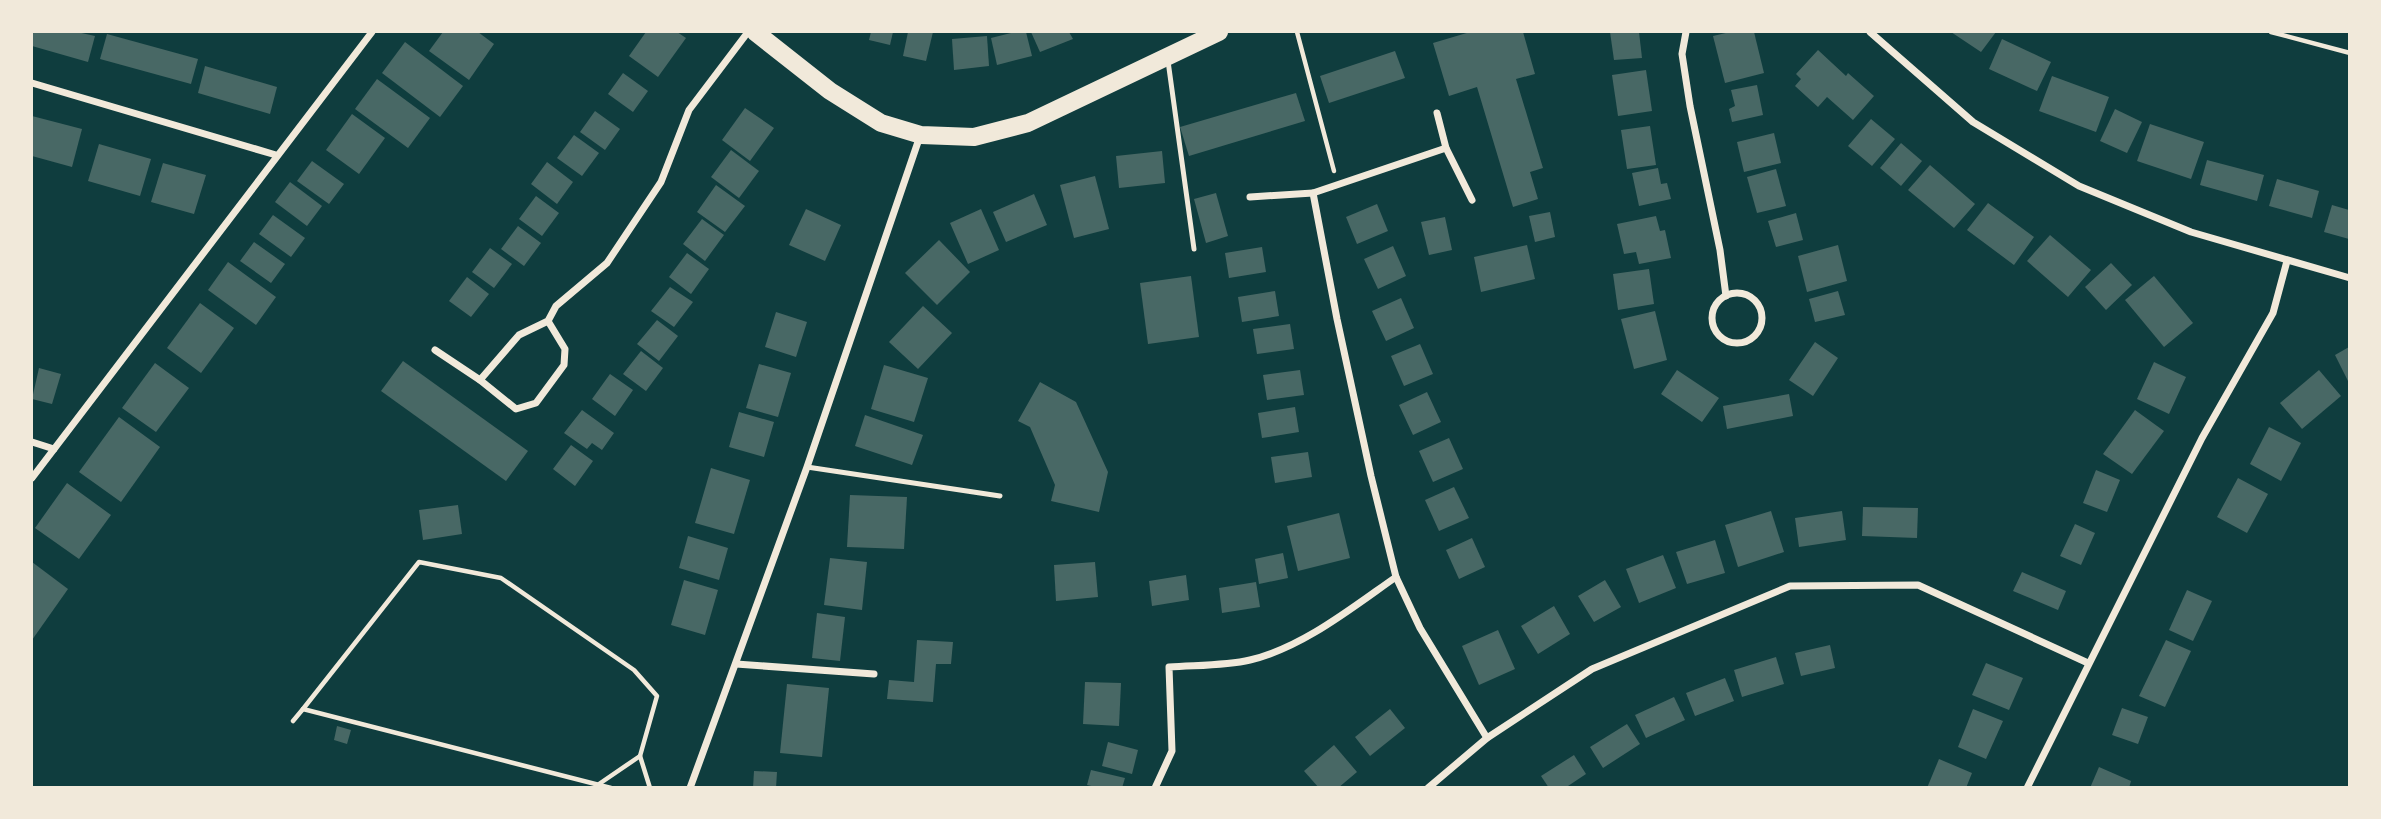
<svg xmlns="http://www.w3.org/2000/svg" width="2381" height="819" font-family="Roboto,sans-serif">
<style>
.building{fill:#486865}
.lines{fill:none;stroke-linecap:round;stroke-linejoin:round}
.path{stroke:#f1e9da;stroke-width:4.5}
.service{stroke:#f1e9da;stroke-width:5}
.minor{stroke:#f1e9da;stroke-width:7}
.primary{stroke:#f1e9da;stroke-width:18}
</style>
<rect width="100%" height="100%" fill="#0f3d3e"/>
<g class="building">
<path d="M 32,32 L 77,32 L 95,36 L 88,62 L 32,46 Z"/>
<path d="M 443,32 L 478,32 L 494,44 L 469,80 L 429,51 Z"/>
<path d="M 646,32 L 677,32 L 686,38 L 658,77 L 629,56 Z"/>
<path d="M 871,32 L 893,32 L 890,45 L 869,40 Z"/>
<path d="M 908,32 L 933,32 L 926,61 L 903,56 Z"/>
<path d="M 1015,32 L 1026,32 L 1032,56 L 997,65 L 991,38 Z"/>
<path d="M 1031,32 L 1069,32 L 1073,39 L 1040,52 Z"/>
<path d="M 1470,32 L 1523,32 L 1535,74 L 1516,79 L 1543,168 L 1530,172 L 1538,199 L 1513,207 L 1477,87 L 1449,96 L 1433,43 Z"/>
<path d="M 1610,32 L 1639,32 L 1642,58 L 1614,60 Z"/>
<path d="M 1730,32 L 1754,32 L 1764,73 L 1725,83 L 1713,36 Z"/>
<path d="M 1951,32 L 1996,32 L 1981,52 Z"/>
<path d="M 107,34 L 198,59 L 191,84 L 100,59 Z"/>
<path d="M 987,36 L 989,66 L 954,70 L 952,39 Z"/>
<path d="M 2002,39 L 2051,62 L 2037,91 L 1989,69 Z"/>
<path d="M 405,42 L 463,86 L 440,117 L 382,73 Z"/>
<path d="M 1818,50 L 1846,76 L 1848,73 L 1874,96 L 1853,120 L 1827,97 L 1818,107 L 1795,86 L 1801,79 L 1796,74 Z"/>
<path d="M 1395,51 L 1405,78 L 1329,103 L 1320,76 Z"/>
<path d="M 205,66 L 277,87 L 270,114 L 198,93 Z"/>
<path d="M 1646,70 L 1652,111 L 1618,116 L 1612,75 Z"/>
<path d="M 623,73 L 648,91 L 633,112 L 608,94 Z"/>
<path d="M 2052,76 L 2109,97 L 2096,132 L 2039,111 Z"/>
<path d="M 377,79 L 430,118 L 408,148 L 355,109 Z"/>
<path d="M 1757,85 L 1763,115 L 1732,122 L 1729,109 L 1735,106 L 1731,90 Z"/>
<path d="M 1296,93 L 1305,121 L 1189,156 L 1180,127 Z"/>
<path d="M 745,108 L 774,128 L 750,161 L 722,140 Z"/>
<path d="M 2115,109 L 2142,122 L 2127,153 L 2100,141 Z"/>
<path d="M 595,111 L 620,129 L 605,150 L 580,132 Z"/>
<path d="M 352,114 L 385,138 L 359,174 L 326,150 Z"/>
<path d="M 32,116 L 82,129 L 72,167 L 32,156 Z"/>
<path d="M 1871,119 L 1895,139 L 1872,166 L 1848,146 Z"/>
<path d="M 2150,124 L 2204,142 L 2191,179 L 2137,161 Z"/>
<path d="M 1650,126 L 1656,165 L 1627,169 L 1621,130 Z"/>
<path d="M 1774,133 L 1781,163 L 1744,172 L 1737,142 Z"/>
<path d="M 574,135 L 599,153 L 582,176 L 557,158 Z"/>
<path d="M 1901,143 L 1922,161 L 1901,186 L 1880,168 Z"/>
<path d="M 99,144 L 151,159 L 140,196 L 88,181 Z"/>
<path d="M 731,150 L 759,171 L 739,198 L 711,177 Z"/>
<path d="M 1162,151 L 1165,183 L 1119,188 L 1116,156 Z"/>
<path d="M 2207,160 L 2264,175 L 2257,201 L 2200,185 Z"/>
<path d="M 312,161 L 344,184 L 329,204 L 297,181 Z"/>
<path d="M 547,162 L 573,182 L 557,204 L 531,184 Z"/>
<path d="M 163,163 L 206,175 L 194,214 L 151,202 Z"/>
<path d="M 1930,165 L 1975,204 L 1954,228 L 1908,190 Z"/>
<path d="M 1658,168 L 1661,184 L 1667,183 L 1671,199 L 1639,206 L 1632,173 Z"/>
<path d="M 1776,169 L 1786,206 L 1757,213 L 1747,177 Z"/>
<path d="M 1095,176 L 1109,229 L 1074,238 L 1060,185 Z"/>
<path d="M 2277,179 L 2319,191 L 2312,218 L 2269,206 Z"/>
<path d="M 290,182 L 322,206 L 307,226 L 275,202 Z"/>
<path d="M 716,185 L 745,206 L 725,232 L 697,212 Z"/>
<path d="M 1216,193 L 1228,236 L 1206,243 L 1194,199 Z"/>
<path d="M 1034,194 L 1047,225 L 1006,242 L 993,212 Z"/>
<path d="M 536,196 L 559,213 L 542,236 L 519,219 Z"/>
<path d="M 1988,203 L 2034,237 L 2014,265 L 1967,230 Z"/>
<path d="M 1377,204 L 1388,231 L 1357,244 L 1346,217 Z"/>
<path d="M 2332,205 L 2349,210 L 2349,239 L 2324,232 Z"/>
<path d="M 806,209 L 841,225 L 825,261 L 789,245 Z"/>
<path d="M 981,209 L 999,250 L 968,264 L 950,223 Z"/>
<path d="M 1550,212 L 1555,237 L 1535,242 L 1529,216 Z"/>
<path d="M 1796,213 L 1803,240 L 1776,247 L 1768,221 Z"/>
<path d="M 273,215 L 305,238 L 291,257 L 259,234 Z"/>
<path d="M 1656,216 L 1660,231 L 1665,230 L 1671,258 L 1639,264 L 1636,252 L 1624,254 L 1617,224 Z"/>
<path d="M 1445,217 L 1452,250 L 1429,255 L 1421,222 Z"/>
<path d="M 702,219 L 724,235 L 705,261 L 683,244 Z"/>
<path d="M 518,226 L 541,243 L 524,266 L 501,249 Z"/>
<path d="M 2050,235 L 2091,270 L 2068,297 L 2027,261 Z"/>
<path d="M 939,240 L 970,272 L 937,305 L 905,273 Z"/>
<path d="M 254,242 L 285,264 L 271,283 L 240,261 Z"/>
<path d="M 1527,245 L 1535,279 L 1481,292 L 1474,257 Z"/>
<path d="M 1838,245 L 1847,281 L 1807,292 L 1798,256 Z"/>
<path d="M 1393,246 L 1406,276 L 1378,289 L 1364,259 Z"/>
<path d="M 1262,247 L 1266,272 L 1229,278 L 1225,253 Z"/>
<path d="M 490,248 L 512,264 L 494,288 L 472,272 Z"/>
<path d="M 687,253 L 709,269 L 691,294 L 669,277 Z"/>
<path d="M 228,262 L 276,297 L 256,325 L 208,290 Z"/>
<path d="M 2111,263 L 2132,285 L 2106,310 L 2085,287 Z"/>
<path d="M 1649,269 L 1654,304 L 1618,310 L 1613,274 Z"/>
<path d="M 1191,276 L 1199,337 L 1148,344 L 1140,283 Z"/>
<path d="M 2154,276 L 2193,323 L 2164,347 L 2125,300 Z"/>
<path d="M 467,277 L 489,294 L 471,317 L 449,301 Z"/>
<path d="M 670,287 L 693,302 L 674,327 L 651,311 Z"/>
<path d="M 1275,291 L 1279,316 L 1242,322 L 1238,297 Z"/>
<path d="M 1838,291 L 1845,315 L 1815,322 L 1809,299 Z"/>
<path d="M 1401,298 L 1414,328 L 1386,341 L 1372,311 Z"/>
<path d="M 200,303 L 234,328 L 201,373 L 167,348 Z"/>
<path d="M 923,306 L 952,333 L 918,369 L 889,342 Z"/>
<path d="M 1655,311 L 1667,360 L 1634,369 L 1621,319 Z"/>
<path d="M 776,312 L 807,322 L 796,357 L 765,347 Z"/>
<path d="M 657,320 L 678,336 L 659,361 L 637,344 Z"/>
<path d="M 1290,324 L 1294,349 L 1257,354 L 1253,329 Z"/>
<path d="M 1815,342 L 1838,358 L 1813,396 L 1789,380 Z"/>
<path d="M 1420,344 L 1433,374 L 1404,386 L 1391,356 Z"/>
<path d="M 2349,347 L 2349,383 L 2335,355 Z"/>
<path d="M 641,351 L 663,368 L 646,391 L 623,374 Z"/>
<path d="M 403,361 L 528,451 L 506,481 L 381,391 Z"/>
<path d="M 2154,362 L 2186,377 L 2169,414 L 2137,399 Z"/>
<path d="M 155,363 L 189,388 L 156,432 L 122,408 Z"/>
<path d="M 759,364 L 791,373 L 778,417 L 746,408 Z"/>
<path d="M 884,365 L 928,378 L 914,422 L 871,409 Z"/>
<path d="M 39,368 L 61,374 L 52,404 L 32,399 Z"/>
<path d="M 1300,370 L 1304,395 L 1267,400 L 1263,375 Z"/>
<path d="M 1677,370 L 1719,398 L 1702,422 L 1661,394 Z"/>
<path d="M 2319,370 L 2341,396 L 2302,429 L 2280,403 Z"/>
<path d="M 610,374 L 633,390 L 615,416 L 592,399 Z"/>
<path d="M 1040,382 L 1076,402 L 1108,472 L 1099,512 L 1051,501 L 1055,485 L 1030,427 L 1018,421 Z"/>
<path d="M 1427,392 L 1441,422 L 1413,435 L 1399,405 Z"/>
<path d="M 1789,394 L 1793,416 L 1727,429 L 1723,406 Z"/>
<path d="M 1295,407 L 1299,432 L 1262,438 L 1258,413 Z"/>
<path d="M 582,410 L 614,433 L 602,450 L 592,443 L 587,449 L 564,433 Z"/>
<path d="M 2135,410 L 2164,431 L 2132,474 L 2103,454 Z"/>
<path d="M 739,412 L 774,422 L 764,457 L 729,447 Z"/>
<path d="M 865,415 L 923,435 L 912,465 L 855,446 Z"/>
<path d="M 119,417 L 160,447 L 121,502 L 79,472 Z"/>
<path d="M 2269,427 L 2301,443 L 2281,481 L 2250,464 Z"/>
<path d="M 1449,438 L 1463,469 L 1433,482 L 1419,451 Z"/>
<path d="M 571,445 L 593,461 L 575,486 L 553,469 Z"/>
<path d="M 1308,452 L 1312,477 L 1275,483 L 1271,457 Z"/>
<path d="M 711,468 L 750,480 L 734,534 L 695,523 Z"/>
<path d="M 2096,470 L 2120,480 L 2107,512 L 2083,503 Z"/>
<path d="M 2238,478 L 2268,494 L 2247,533 L 2217,517 Z"/>
<path d="M 67,483 L 111,515 L 79,559 L 35,528 Z"/>
<path d="M 1454,487 L 1469,518 L 1439,531 L 1425,500 Z"/>
<path d="M 850,495 L 907,497 L 904,549 L 847,547 Z"/>
<path d="M 458,505 L 462,534 L 423,540 L 419,510 Z"/>
<path d="M 1863,507 L 1918,508 L 1917,538 L 1862,536 Z"/>
<path d="M 1771,511 L 1784,552 L 1738,567 L 1725,525 Z"/>
<path d="M 1842,511 L 1846,540 L 1799,547 L 1795,518 Z"/>
<path d="M 1339,513 L 1350,558 L 1298,571 L 1287,526 Z"/>
<path d="M 2075,524 L 2095,533 L 2081,565 L 2060,556 Z"/>
<path d="M 688,536 L 728,548 L 719,580 L 679,568 Z"/>
<path d="M 1472,538 L 1485,567 L 1459,579 L 1446,550 Z"/>
<path d="M 1715,540 L 1725,573 L 1687,584 L 1676,552 Z"/>
<path d="M 1283,553 L 1288,578 L 1259,584 L 1255,559 Z"/>
<path d="M 1663,555 L 1676,588 L 1639,603 L 1626,569 Z"/>
<path d="M 830,558 L 867,562 L 862,610 L 824,605 Z"/>
<path d="M 32,562 L 68,589 L 32,640 Z"/>
<path d="M 1095,562 L 1098,597 L 1056,601 L 1054,565 Z"/>
<path d="M 2022,572 L 2066,591 L 2058,610 L 2013,591 Z"/>
<path d="M 1186,575 L 1189,600 L 1152,606 L 1149,581 Z"/>
<path d="M 684,580 L 718,590 L 705,635 L 671,625 Z"/>
<path d="M 1605,580 L 1621,607 L 1594,622 L 1578,596 Z"/>
<path d="M 1256,582 L 1260,607 L 1222,613 L 1219,588 Z"/>
<path d="M 2187,590 L 2212,601 L 2193,641 L 2169,630 Z"/>
<path d="M 1554,606 L 1570,634 L 1538,654 L 1521,626 Z"/>
<path d="M 817,613 L 845,617 L 840,661 L 812,658 Z"/>
<path d="M 1498,630 L 1515,669 L 1479,685 L 1462,646 Z"/>
<path d="M 917,640 L 953,642 L 951,664 L 936,664 L 933,702 L 887,699 L 889,680 L 914,682 Z"/>
<path d="M 2166,640 L 2191,651 L 2165,707 L 2139,696 Z"/>
<path d="M 1830,645 L 1835,668 L 1801,676 L 1795,653 Z"/>
<path d="M 1776,657 L 1784,684 L 1742,697 L 1734,670 Z"/>
<path d="M 1986,663 L 2023,678 L 2009,710 L 1972,695 Z"/>
<path d="M 1725,678 L 1734,701 L 1695,716 L 1686,693 Z"/>
<path d="M 1085,682 L 1121,683 L 1119,726 L 1083,724 Z"/>
<path d="M 787,684 L 829,688 L 822,757 L 780,753 Z"/>
<path d="M 1674,697 L 1685,720 L 1646,738 L 1635,715 Z"/>
<path d="M 2122,708 L 2148,717 L 2138,744 L 2112,735 Z"/>
<path d="M 1390,709 L 1405,728 L 1370,756 L 1355,737 Z"/>
<path d="M 1973,709 L 2003,721 L 1986,759 L 1958,747 Z"/>
<path d="M 1627,724 L 1640,744 L 1603,768 L 1590,747 Z"/>
<path d="M 337,726 L 351,730 L 347,744 L 334,740 Z"/>
<path d="M 1108,742 L 1138,750 L 1132,774 L 1102,766 Z"/>
<path d="M 1334,745 L 1357,772 L 1338,788 L 1319,788 L 1304,771 Z"/>
<path d="M 1574,755 L 1586,774 L 1565,788 L 1549,788 L 1541,776 Z"/>
<path d="M 1939,759 L 1972,773 L 1966,788 L 1927,788 Z"/>
<path d="M 2099,767 L 2131,781 L 2129,788 L 2090,788 Z"/>
<path d="M 1091,770 L 1125,778 L 1122,788 L 1100,788 L 1087,785 Z"/>
<path d="M 754,771 L 777,772 L 776,788 L 753,788 Z"/>
</g>
<g class="lines">
<g class="path">
<path d="M 1297,32 L 1334,171"/>
<path d="M 2271,32 L 2350,53"/>
<path d="M 303,709 L 419,562 L 501,578 L 634,670 L 657,696 L 640,756 L 599,784"/>
<path d="M 293,721 L 303,709 L 611,788"/>
<path d="M 640,756 L 650,788"/>
</g>
<g class="service">
<path d="M 1168,61 L 1194,249"/>
<path d="M 807,467 L 1000,496"/>
</g>
<g class="minor">
<path d="M 1686,32 L 1682,54 L 1690,106 L 1720,250 L 1726,296"/>
<path d="M 1870,32 L 1973,122 L 2079,186 L 2191,232 L 2350,278"/>
<path d="M 32,83 L 276,155"/>
<path d="M 1437,113 L 1446,148 L 1472,200"/>
<path d="M 1313,193 L 1446,148"/>
<path d="M 1250,197 L 1313,193 L 1337,319 L 1371,476 L 1396,577 L 1420,628 L 1487,738"/>
<circle cx="1737" cy="318" r="25"/>
<path d="M 548,321 L 565,349 L 564,365 L 536,403 L 516,409 L 480,380 L 519,335 L 548,321 L 556,306 L 607,263 L 661,182 L 689,110 L 748,32"/>
<path d="M 435,350 L 480,380"/>
<path d="M 32,442 L 54,449"/>
<path d="M 32,478 L 372,32"/>
<path d="M 736,664 L 874,674"/>
<path d="M 690,788 L 807,467 L 920,136"/>
<path d="M 1155,788 L 1172,751 L 1169,667 C 1195,665 1225,666 1250,660 C 1302,648 1353,607 1396,577"/>
<path d="M 1428,788 L 1487,738 L 1592,669 L 1790,586 L 1918,585 L 2088,663"/>
<path d="M 2027,788 L 2202,438 L 2273,313 L 2287,261"/>
</g>
<path class="primary" d="M 755,32 L 830,91 L 881,123 L 921,135 L 974,137 L 1028,123 L 1219,32"/>
</g>
<rect width="2381" height="819" fill="none" stroke="#f1e9da" stroke-width="66"/>
</svg>
